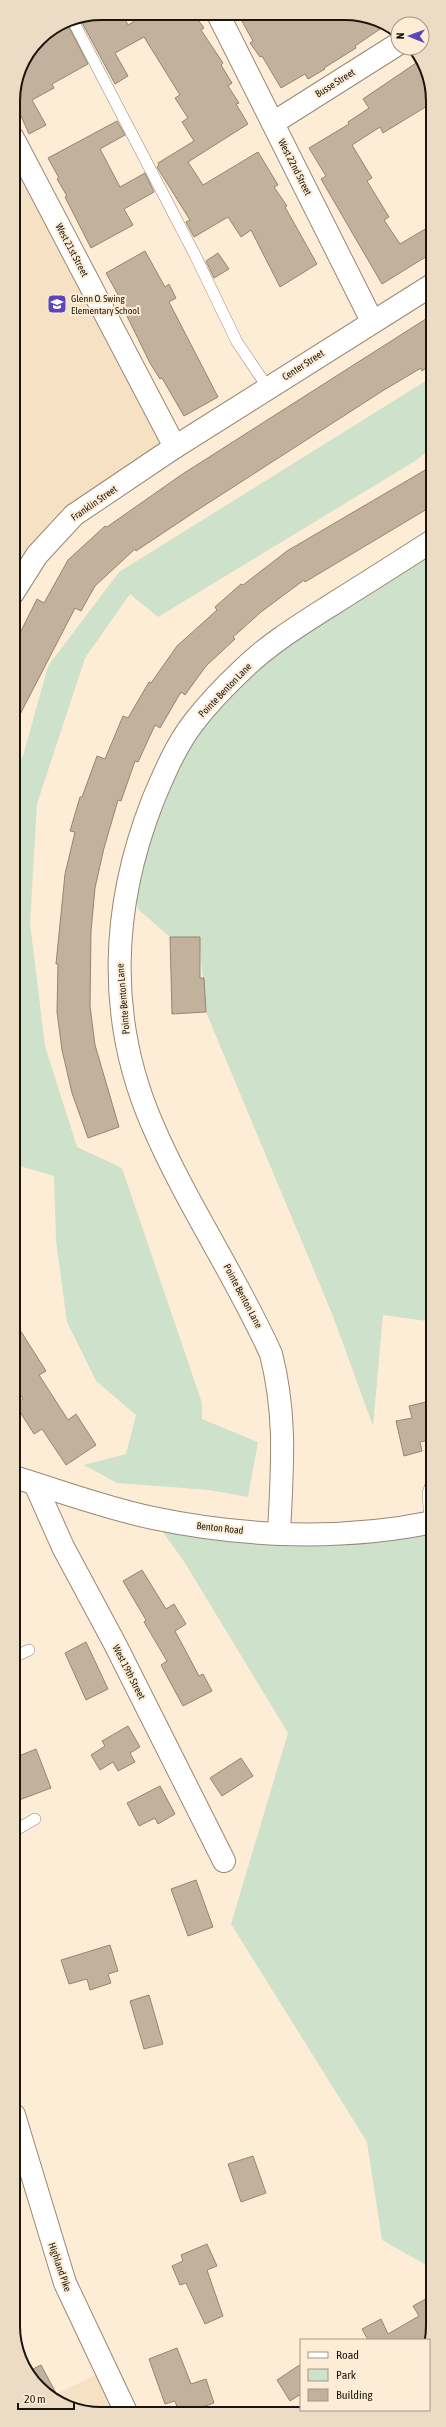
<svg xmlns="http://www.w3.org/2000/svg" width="446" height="2427" font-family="'Asap Condensed',sans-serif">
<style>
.built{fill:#f6e1c4}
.green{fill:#cee1ca}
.building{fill:#c2b19c;stroke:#958671}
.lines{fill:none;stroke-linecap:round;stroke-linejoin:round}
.service-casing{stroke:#988974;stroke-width:12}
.minor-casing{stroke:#988974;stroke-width:24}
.tertiary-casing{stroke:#988974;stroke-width:24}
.service{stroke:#fff;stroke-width:11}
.minor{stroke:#fff;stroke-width:22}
.tertiary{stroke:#fff;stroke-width:22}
.labels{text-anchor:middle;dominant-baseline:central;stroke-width:4;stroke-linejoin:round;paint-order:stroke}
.street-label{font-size:10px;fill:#1a150d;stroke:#feedd6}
.poi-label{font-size:10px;fill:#1a150d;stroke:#feedd6;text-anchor:start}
.rim{fill:none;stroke:#1a150d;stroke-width:2}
</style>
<rect width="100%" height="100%" fill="#feedd6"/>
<g class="built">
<path d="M 13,161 L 175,447 L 108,492 L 13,593 Z"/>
<path d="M 106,2370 L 126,2412 L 84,2412 L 54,2395 Z"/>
</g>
<g class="green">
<path d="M 432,377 L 432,448 L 415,461 L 158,617 L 130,594 L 85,658 L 37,804 L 30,923 L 45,1046 L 77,1147 L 122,1168 L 202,1403 L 202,1419 L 258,1442 L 248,1497 L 209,1490 L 117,1483 L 84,1465 L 126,1454 L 136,1415 L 96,1381 L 67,1322 L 56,1241 L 54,1176 L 13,1164 L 13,774 L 23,756 L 48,666 L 119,572 Z"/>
<path d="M 432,541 L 433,1322 L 383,1315 L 373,1426 L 333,1316 L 206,1012 C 205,986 200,964 200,937 L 170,937 L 140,911 L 126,887 L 161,782 L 241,670 Z"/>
<path d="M 153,1518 L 205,1527 L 433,1522 L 433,2269 L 382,2240 L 367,2142 L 231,1924 L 288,1733 L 185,1563 Z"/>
</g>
<g class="building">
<path d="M 101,13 L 122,13 L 128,25 L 148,13 L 194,14 L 204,28 L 201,30 L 223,63 L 221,65 L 232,83 L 228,86 L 239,103 L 236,104 L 248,124 L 188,162 L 203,185 L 258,152 L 278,185 L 274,187 L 287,206 L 285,207 L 317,264 L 280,287 L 251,230 L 241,237 L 228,217 L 194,237 L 186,222 L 190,220 L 157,167 L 159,165 L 158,163 L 194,141 L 182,122 L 188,118 L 175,98 L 180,95 L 144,37 L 115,53 L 128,76 L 115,84 L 79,17 Z"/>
<path d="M 238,14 L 362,15 L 383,27 L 355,46 L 356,48 L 324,68 L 325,69 L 308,79 L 305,74 L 281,88 L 262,56 L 260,57 L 250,43 L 253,41 Z"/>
<path d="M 66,21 L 88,64 L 52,84 L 54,88 L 32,100 L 46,125 L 29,134 L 13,98 L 20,67 L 39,39 Z"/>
<path d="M 419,61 L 432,90 L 432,103 L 383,133 L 380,127 L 352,145 L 372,178 L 367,181 L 389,217 L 384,220 L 400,244 L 427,228 L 432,237 L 432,253 L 382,284 L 321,179 L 326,176 L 309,148 L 349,124 L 348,122 L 369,108 L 363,99 Z"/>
<path d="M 117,121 L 125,135 L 100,149 L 120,187 L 145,173 L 154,192 L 124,209 L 133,225 L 91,248 L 65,197 L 67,196 L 57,179 L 59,178 L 48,158 Z"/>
<path d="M 145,251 L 165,287 L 169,284 L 176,298 L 169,302 L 218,397 L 184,416 L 162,378 L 160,379 L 150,363 L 124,310 L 126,309 L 106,273 Z"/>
<path d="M 218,253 L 229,269 L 214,278 L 206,261 Z"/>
<path d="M 432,315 L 432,364 L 422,371 L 421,368 L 384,390 L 199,509 L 136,551 L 135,549 L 95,586 L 81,611 L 75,608 L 13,728 L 13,647 L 37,599 L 44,603 L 68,560 L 105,526 L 107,527 L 181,475 Z"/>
<path d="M 432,466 L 432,506 L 305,582 L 304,580 L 261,612 L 233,637 L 235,639 L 206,666 L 185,695 L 181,692 L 160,728 L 155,725 L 138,762 L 135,761 L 121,801 L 118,800 L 104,848 L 95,888 L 91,931 L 90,1006 L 95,1045 L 119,1127 L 88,1138 L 72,1093 L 62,1050 L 57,1012 L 58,964 L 56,964 L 65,874 L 75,832 L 70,831 L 80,797 L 82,797 L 97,756 L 105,759 L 123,716 L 128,718 L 149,682 L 151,683 L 177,646 L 217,610 L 215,607 L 241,584 L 243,585 L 287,551 Z"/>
<path d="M 170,937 L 200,937 L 200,978 L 204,978 L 206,1012 L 172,1014 Z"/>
<path d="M 13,1319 L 46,1371 L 39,1375 L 68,1420 L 76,1414 L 96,1445 L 66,1465 L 42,1429 L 34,1434 L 15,1404 L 23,1399 L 13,1383 Z"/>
<path d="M 430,1401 L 433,1413 L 433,1439 L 420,1442 L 422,1451 L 404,1456 L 396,1421 L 412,1418 L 409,1406 Z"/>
<path d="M 142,1570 L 166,1609 L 174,1604 L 186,1624 L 175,1631 L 199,1676 L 203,1674 L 212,1691 L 183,1706 L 161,1665 L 167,1661 L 144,1622 L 146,1620 L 123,1581 Z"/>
<path d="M 86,1642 L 108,1689 L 86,1700 L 65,1653 Z"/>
<path d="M 128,1726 L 140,1747 L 130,1753 L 135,1762 L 118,1771 L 113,1762 L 100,1770 L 91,1755 L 105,1746 L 102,1741 Z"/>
<path d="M 36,1749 L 51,1788 L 14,1802 L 14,1758 Z"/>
<path d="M 241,1758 L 253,1776 L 222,1796 L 210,1778 Z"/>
<path d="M 160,1786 L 175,1814 L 158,1824 L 155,1818 L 139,1826 L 127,1803 Z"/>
<path d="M 196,1880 L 213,1927 L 188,1936 L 171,1889 Z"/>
<path d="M 110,1945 L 118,1971 L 108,1974 L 111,1983 L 90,1990 L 87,1979 L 69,1984 L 61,1960 Z"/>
<path d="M 149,1995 L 163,2044 L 144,2049 L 130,2001 Z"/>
<path d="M 253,2156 L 266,2193 L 241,2202 L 228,2164 Z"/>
<path d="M 207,2244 L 217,2266 L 207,2270 L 223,2316 L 205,2324 L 186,2283 L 180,2285 L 172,2266 L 183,2261 L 181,2255 Z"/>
<path d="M 433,2295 L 431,2340 L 368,2340 L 362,2329 L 381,2319 L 388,2334 L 419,2316 L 413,2306 Z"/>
<path d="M 177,2348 L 191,2384 L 206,2379 L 214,2403 L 185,2413 L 179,2413 L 175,2401 L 165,2404 L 149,2359 Z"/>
<path d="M 301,2364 L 301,2394 L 290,2401 L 277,2380 Z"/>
<path d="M 41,2365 L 58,2397 L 35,2384 L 29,2371 Z"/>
</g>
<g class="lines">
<defs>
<g id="service">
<path d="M 72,19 L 195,255 L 237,342 L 268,388"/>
<path d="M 430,1522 L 428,1493 L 433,1479"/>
<path d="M 14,1657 L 29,1650"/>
<path d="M 14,1831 L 35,1819"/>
</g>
<g id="minor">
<path d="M 218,14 L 372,321"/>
<path d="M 273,123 L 398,44"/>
<path d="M 13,138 L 175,447"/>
<path d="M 13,593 L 37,555 L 74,515 L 175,447 L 432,285"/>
<path d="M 14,1477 C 60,1491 105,1508 153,1518 C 243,1537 342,1541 433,1522"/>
<path d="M 35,1484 L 63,1547 L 115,1644 L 224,1861"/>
<path d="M 279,1533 C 282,1469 287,1417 271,1354 C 236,1276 187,1205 153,1126 C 106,1019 111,907 153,800 C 164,774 176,745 194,722 C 208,704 225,686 241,671 C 266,646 298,626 328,607 C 363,585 398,563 432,541"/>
</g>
<path id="tertiary" d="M 14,2115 L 65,2283 L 126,2412"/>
</defs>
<use href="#service" class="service-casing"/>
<use href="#minor" class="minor-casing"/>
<use href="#tertiary" class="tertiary-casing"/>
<use href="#service" class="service"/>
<use href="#minor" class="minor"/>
<use href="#tertiary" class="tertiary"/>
</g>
<defs>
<symbol id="school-square" viewBox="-11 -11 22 22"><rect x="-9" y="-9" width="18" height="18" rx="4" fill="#5b45bd" stroke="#feedd6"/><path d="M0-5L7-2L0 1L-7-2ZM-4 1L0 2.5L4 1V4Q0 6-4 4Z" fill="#fff"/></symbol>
</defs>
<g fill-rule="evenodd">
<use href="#school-square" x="46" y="293" width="22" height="22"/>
</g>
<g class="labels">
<g class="street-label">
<text transform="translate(335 83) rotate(-32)">Busse Street</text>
<text transform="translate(295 167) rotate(63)">West 22nd Street</text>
<text transform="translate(72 250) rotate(62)">West 21st Street</text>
<text transform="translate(303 365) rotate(-33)">Center Street</text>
<text transform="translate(94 503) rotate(-35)">Franklin Street</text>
<text transform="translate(225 690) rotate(-46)">Pointe Benton Lane</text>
<text transform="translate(123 999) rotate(-95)">Pointe Benton Lane</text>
<text transform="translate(243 1296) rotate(62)">Pointe Benton Lane</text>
<text transform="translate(220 1528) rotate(6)">Benton Road</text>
<text transform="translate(129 1672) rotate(63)">West 19th Street</text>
<text transform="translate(60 2267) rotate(71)">Highland Pike</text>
</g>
<g class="poi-label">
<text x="71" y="298">Glenn O. Swing<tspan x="71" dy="12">Elementary School</tspan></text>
</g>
</g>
<path d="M0 0H446V2427H0ZM101 20H345A81 81 0 0 1 426 101V2326A81 81 0 0 1 345 2407H101A81 81 0 0 1 20 2326V101A81 81 0 0 1 101 20Z" fill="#ecdcc6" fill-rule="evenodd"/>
<path class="rim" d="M101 20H345A81 81 0 0 1 426 101V2326A81 81 0 0 1 345 2407H101A81 81 0 0 1 20 2326V101A81 81 0 0 1 101 20Z"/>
<rect x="300" y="2339" width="130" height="72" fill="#feedd6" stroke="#a39786"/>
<rect x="308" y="2352" width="20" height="6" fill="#ffffff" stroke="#a39786"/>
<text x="336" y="2359" font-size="12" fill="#1a150d">Road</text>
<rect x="308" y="2369" width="20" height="12" fill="#cee1ca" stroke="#a39786"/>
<text x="336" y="2379" font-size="12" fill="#1a150d">Park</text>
<rect x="308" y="2389" width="20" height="12" fill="#c2b19c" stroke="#a39786"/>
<text x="336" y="2399" font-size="12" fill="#1a150d">Building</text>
<g transform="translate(410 36) rotate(271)"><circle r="19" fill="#feedd6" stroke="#a39786"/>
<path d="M0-3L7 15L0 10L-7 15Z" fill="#5b45bd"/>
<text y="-6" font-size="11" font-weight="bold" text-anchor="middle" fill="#1a150d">N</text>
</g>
<path d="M18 2403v6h56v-6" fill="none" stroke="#1a150d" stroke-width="2"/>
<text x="24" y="2403" font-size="12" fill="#1a150d" stroke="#feedd6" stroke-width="3" paint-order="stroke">20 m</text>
</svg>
